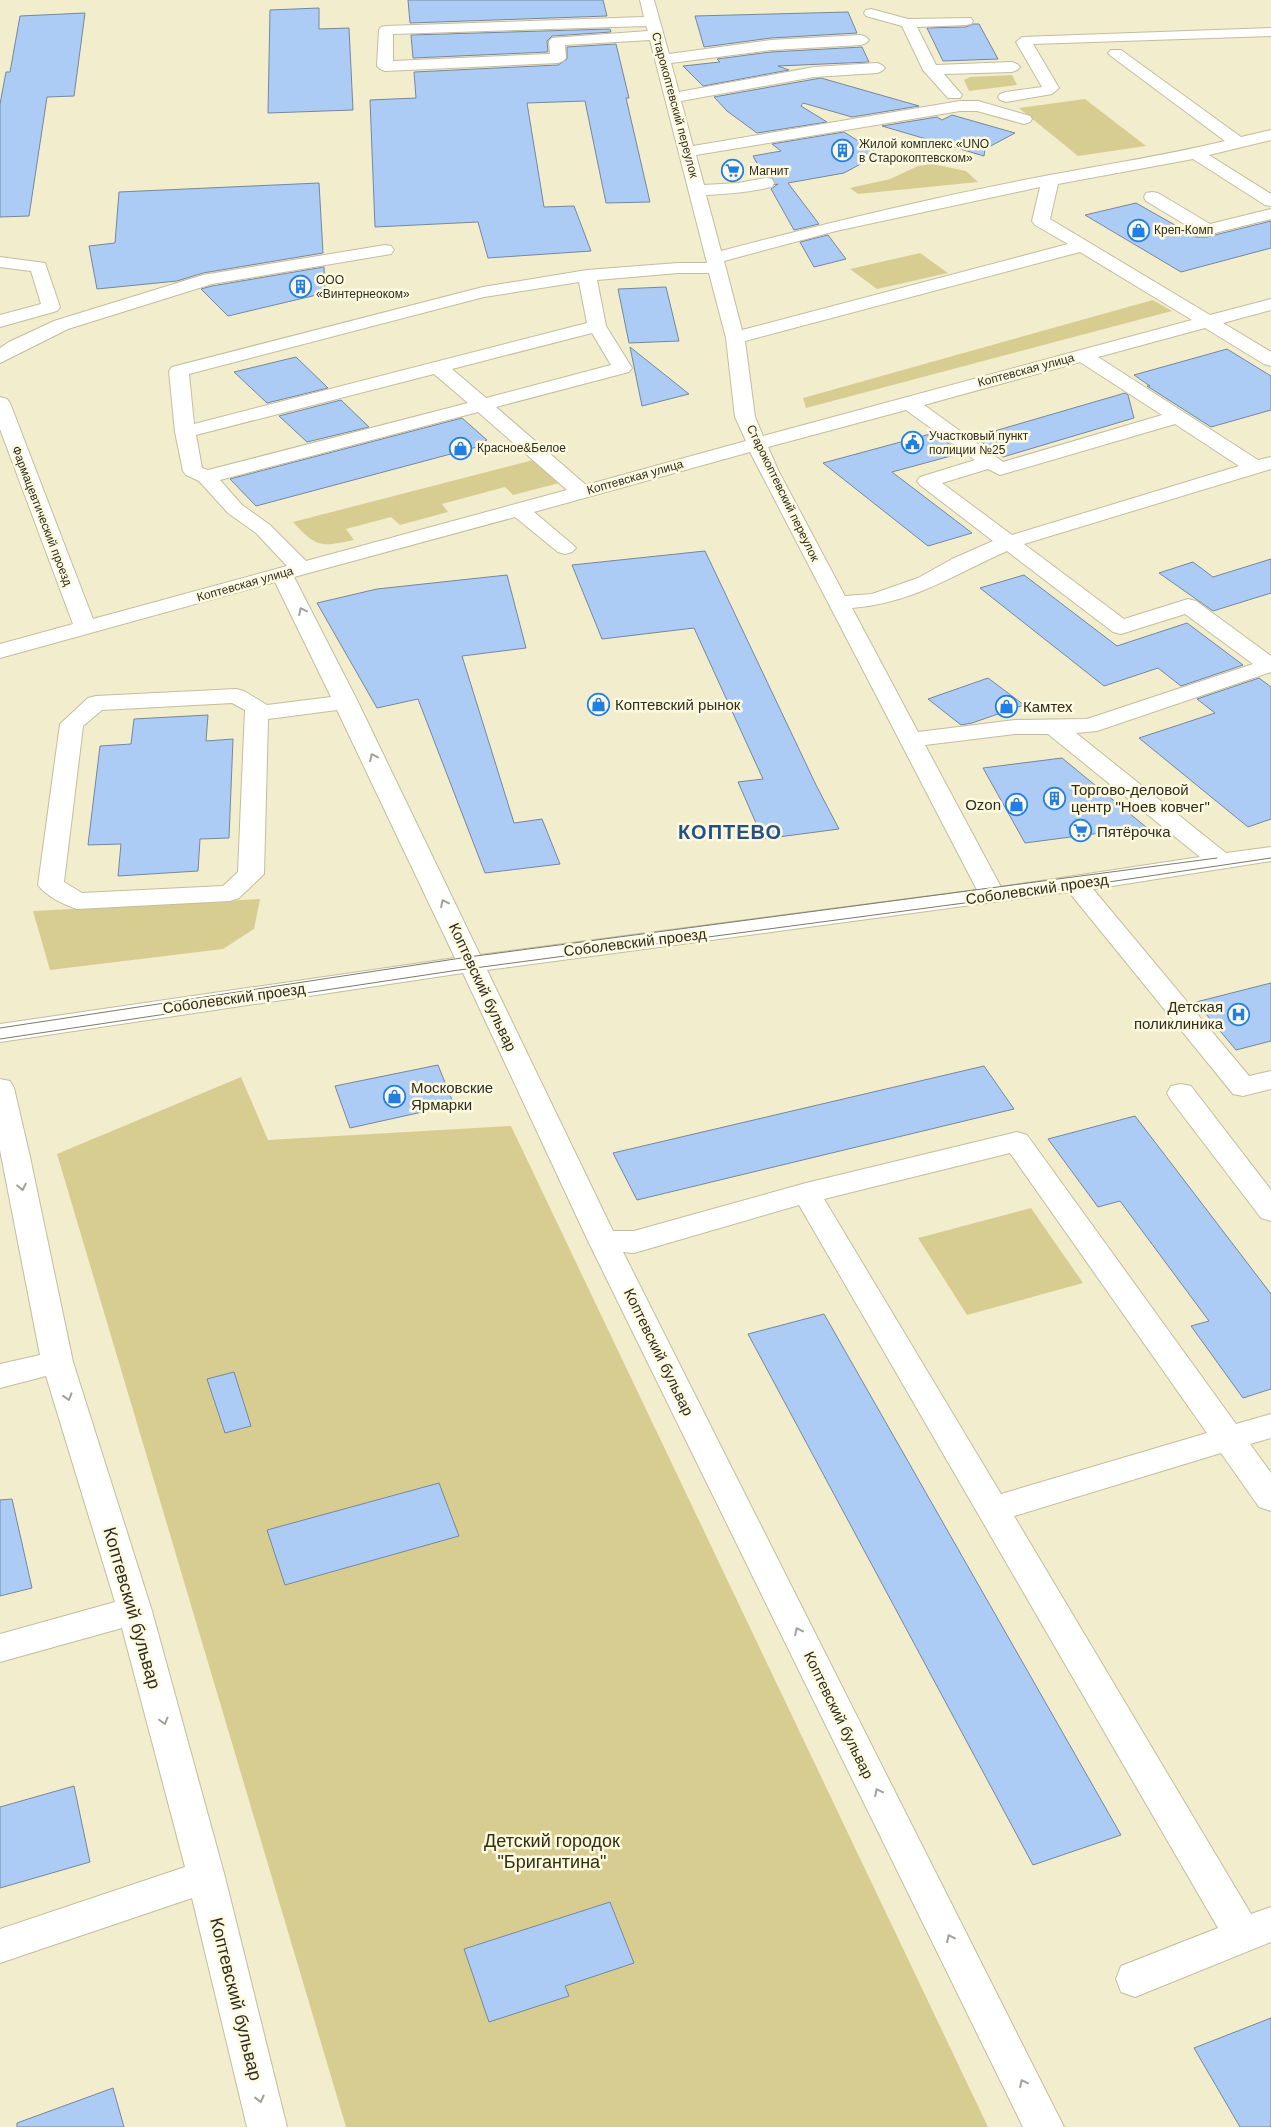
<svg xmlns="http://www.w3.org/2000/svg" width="1271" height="2127" font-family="Arial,sans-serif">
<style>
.green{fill:#d8cd91}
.building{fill:#adccf5;stroke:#75879f}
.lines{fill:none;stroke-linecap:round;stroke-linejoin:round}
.minor-casing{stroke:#c3bd9e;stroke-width:2}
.minor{fill:#fff;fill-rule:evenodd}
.tram{stroke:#7c7965;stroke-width:1}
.oneway{stroke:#a1a09b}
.labels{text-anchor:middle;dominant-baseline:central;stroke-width:5;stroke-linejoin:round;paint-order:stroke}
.far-street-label{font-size:12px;fill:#2e2c20;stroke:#fefae0}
.far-poi-label{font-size:12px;fill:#2e2c20;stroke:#fefae0;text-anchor:start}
.poi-label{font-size:15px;fill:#2e2c20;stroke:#fefae0;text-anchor:start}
.street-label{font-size:15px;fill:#2e2c20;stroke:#fefae0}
.near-street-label{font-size:18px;fill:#2e2c20;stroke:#fefae0}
.near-park-label{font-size:18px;fill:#332e11;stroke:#fefae0}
.district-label{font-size:20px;font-weight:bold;letter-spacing:1px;fill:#265186;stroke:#fefae0}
</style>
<rect width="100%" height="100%" fill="#f2edcd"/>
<g class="green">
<path d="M 1012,75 L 1017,85 L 969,91 L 964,80 L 970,77 Z"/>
<path d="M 1085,99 L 1146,146 L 1078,156 L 1019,108 Z"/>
<path d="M 932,164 L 966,171 L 978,182 L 858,194 L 850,188 L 890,179 L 918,166 Z"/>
<path d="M 920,253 L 948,273 L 877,289 L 850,269 Z"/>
<path d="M 1153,300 L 1172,311 L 806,408 L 803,398 Z"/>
<path d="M 537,459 L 563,482 L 513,495 L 505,487 L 442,504 L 448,512 L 400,525 L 391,517 L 346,529 L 354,540 C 320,547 317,548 293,522 Z"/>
<path d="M 260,899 L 254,929 L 223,949 L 50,970 L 33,911 Z"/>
<path d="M 241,1077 L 268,1140 L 511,1126 L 988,2127 L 346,2127 L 57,1154 Z"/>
<path d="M 1031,1208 L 1083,1283 L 967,1315 L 918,1238 Z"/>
</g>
<g class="building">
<path d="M 408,0 L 603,0 L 607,16 L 410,23 Z"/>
<path d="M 319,8 L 319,29 L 349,28 L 353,110 L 268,113 L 270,10 Z"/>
<path d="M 848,12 L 857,33 L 771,38 L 704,47 L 695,16 Z"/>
<path d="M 85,13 L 74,96 L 47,97 L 29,216 L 0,217 L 0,104 L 6,72 L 10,72 L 20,16 Z"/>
<path d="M 973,24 L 979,24 L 998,59 L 943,61 L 927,28 L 966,27 Z"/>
<path d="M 610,29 L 611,32 L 552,36 L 547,41 L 548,52 L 413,58 L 411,35 Z"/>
<path d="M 616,44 L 629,98 L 626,98 L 650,202 L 606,203 L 585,101 L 527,103 L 544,207 L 574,206 L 591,251 L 488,258 L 478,222 L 375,227 L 370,100 L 416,98 L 414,72 L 558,65 L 567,59 L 567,47 Z"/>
<path d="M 862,47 L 869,62 L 778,66 L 789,70 L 703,86 L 683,66 L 720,62 L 717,59 L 771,52 Z"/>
<path d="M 821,78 L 919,106 L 852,117 L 803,103 L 801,106 L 827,122 L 757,133 L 727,111 L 714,97 Z"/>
<path d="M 952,115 L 1015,133 L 985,149 L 984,156 L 882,126 L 937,117 L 942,120 Z"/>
<path d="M 844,132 L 879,154 L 844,173 L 788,183 L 819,224 L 794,230 L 771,189 L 778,184 L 775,185 L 772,177 L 764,176 L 753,156 L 781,151 L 772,144 Z"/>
<path d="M 319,183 L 323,253 L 203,273 L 177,281 L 97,289 L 89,246 L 115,243 L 119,192 Z"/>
<path d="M 1136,203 L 1196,237 L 1207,237 L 1271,221 L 1271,248 L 1181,272 L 1085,215 Z"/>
<path d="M 828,235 L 846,259 L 814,267 L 800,242 Z"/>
<path d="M 324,267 L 325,293 L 228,316 L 201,289 L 212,286 Z"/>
<path d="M 666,287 L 679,341 L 629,343 L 618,289 Z"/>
<path d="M 630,347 L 689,394 L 642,406 Z"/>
<path d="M 1227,349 L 1271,376 L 1271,410 L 1211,427 L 1147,386 L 1150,386 L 1134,375 Z"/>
<path d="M 296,357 L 328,388 L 267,403 L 234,372 Z"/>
<path d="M 1125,393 L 1128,395 L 1134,418 L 1003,457 L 974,437 Z"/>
<path d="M 341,400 L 369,427 L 307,442 L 279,416 Z"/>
<path d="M 462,418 L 487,440 L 476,444 L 477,447 L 256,506 L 230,479 Z"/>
<path d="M 934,433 L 962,453 L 892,472 L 972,533 L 928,546 L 823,463 Z"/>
<path d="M 705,551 L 816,785 L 839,829 L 763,839 L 738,782 L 763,779 L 694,628 L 602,639 L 572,565 Z"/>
<path d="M 1271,559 L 1271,593 L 1213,611 L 1159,573 L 1193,562 L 1213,577 Z"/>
<path d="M 507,575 L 526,648 L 462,656 L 514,823 L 542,819 L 560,864 L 485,873 L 418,699 L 377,708 L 317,603 L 377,589 Z"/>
<path d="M 1024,575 L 1117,646 L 1187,623 L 1243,665 L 1181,686 L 1158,668 L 1104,686 L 980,588 Z"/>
<path d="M 988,678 L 1024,705 L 972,723 L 961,725 L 928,699 Z"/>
<path d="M 1259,678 L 1271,687 L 1271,819 L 1248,827 L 1139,738 L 1215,713 L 1197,699 Z"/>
<path d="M 208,715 L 206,741 L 233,739 L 229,838 L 200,839 L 198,871 L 118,876 L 121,844 L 88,845 L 100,746 L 131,744 L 134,719 Z"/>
<path d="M 1062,758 L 1146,827 L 1025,843 L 983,768 Z"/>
<path d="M 1271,983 L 1271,1041 L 1236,1050 L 1196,1002 Z"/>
<path d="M 438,1065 L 454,1105 L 350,1128 L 335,1086 Z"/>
<path d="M 984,1066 L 1014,1109 L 637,1200 L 613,1153 Z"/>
<path d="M 1135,1116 L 1271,1294 L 1271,1389 L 1243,1398 L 1191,1326 L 1209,1321 L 1120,1201 L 1098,1207 L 1048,1139 Z"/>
<path d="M 824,1314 L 1121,1835 L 1033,1865 L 748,1334 Z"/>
<path d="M 234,1372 L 251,1426 L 225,1433 L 207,1379 Z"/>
<path d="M 439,1483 L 459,1536 L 285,1585 L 267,1530 Z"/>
<path d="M 12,1499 L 32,1588 L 0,1596 L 0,1500 Z"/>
<path d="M 74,1786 L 90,1862 L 0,1888 L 0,1807 Z"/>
<path d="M 610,1902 L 634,1963 L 565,1986 L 569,1996 L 489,2022 L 464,1949 Z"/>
<path d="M 1271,2018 L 1271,2127 L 1240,2127 L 1194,2048 Z"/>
<path d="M 113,2088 L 124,2127 L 17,2127 L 17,2123 Z"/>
</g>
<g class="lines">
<defs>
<g id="minor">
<path d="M 640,0 L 654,0 L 669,54 L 771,40 L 861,35 L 866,37 L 869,40 L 866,43 L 861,45 L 771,50 L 671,63 L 679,92 L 814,67 L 877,63 L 882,65 L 885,68 L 882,71 L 877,73 L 814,77 L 681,101 L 693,146 L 960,101 L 978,101 L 1030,116 L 1032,119 L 1030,122 L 1024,124 L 977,111 L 960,111 L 696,155 L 704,185 L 738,183 L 766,178 L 772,179 L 774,183 L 772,187 C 750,192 728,194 706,195 L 721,251 C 830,222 939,196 1050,175 C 1109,164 1167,155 1225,141 L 1111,56 L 1108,53 L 1111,50 L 1121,50 L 1241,137 L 1271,130 L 1271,140 L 1209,155 L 1271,194 L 1271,206 L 1265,205 L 1193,159 L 1058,184 L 1050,219 L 1210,315 L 1271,299 L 1271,310 L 1223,323 L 1271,352 L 1271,366 L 1264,364 L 1205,328 L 1098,357 L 1258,460 L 1271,457 L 1271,469 L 1024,544 L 1124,619 L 1188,599 L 1196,601 L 1271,656 L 1271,672 L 1097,731 L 1076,733 L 1226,853 L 1271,847 L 1271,861 L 1093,889 L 1249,1076 L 1271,1071 L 1271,1089 L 1243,1096 L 1233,1094 L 1069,892 L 487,970 L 613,1231 L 634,1231 L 806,1183 L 1017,1132 L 1027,1135 L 1236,1424 L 1271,1414 L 1271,1438 L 1250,1444 L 1271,1473 L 1271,1511 L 1259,1507 L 1221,1453 L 1014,1516 L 1251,1914 L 1271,1907 L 1271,1942 L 1135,1997 L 1121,1992 L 1116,1979 L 1121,1966 L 1218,1928 L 799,1205 L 634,1253 L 623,1252 L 1064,2127 L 1023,2127 L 588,1241 L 463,973 L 0,1042 L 0,1024 L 455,958 L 337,710 L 268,719 L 264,874 L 239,898 L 230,901 L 77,909 C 64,905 46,896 38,885 L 60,724 L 88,698 L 96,696 L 236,689 L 244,691 L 267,705 L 331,697 L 275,582 L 0,658 L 0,644 L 73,624 L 0,429 L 0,397 L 7,399 L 10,403 L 93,619 L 287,566 L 256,533 L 228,513 L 199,481 L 186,475 L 183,471 L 175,432 L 169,371 L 172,367 L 483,287 L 587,270 L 678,263 L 707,263 L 650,40 L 565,45 L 566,58 L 563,61 L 558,63 L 385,71 L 380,69 L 377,66 L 379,30 L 381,27 L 386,26 L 644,17 ZM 646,26 L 648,31 L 552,38 L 549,41 L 550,54 L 393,61 L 393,34 ZM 1040,187 L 1032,221 L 1035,225 L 1068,244 L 742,330 L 724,261 L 836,231 ZM 1080,252 L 1192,320 L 763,436 L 755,417 L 745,341 ZM 678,273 L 709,273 L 726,338 L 735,417 L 746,441 L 586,485 L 496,407 L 629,372 L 632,368 L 606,326 L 597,280 ZM 579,282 L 587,323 L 194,424 L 189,374 L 484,297 ZM 592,333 L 611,365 L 486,398 L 452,369 ZM 1080,362 L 1162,415 L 1003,462 L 924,405 ZM 434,374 L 468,403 L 208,470 L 202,468 L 196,435 ZM 906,410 L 975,460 L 920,477 L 917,481 L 920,485 L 993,541 L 952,559 L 918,578 L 872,594 L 845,596 L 778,470 L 768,447 ZM 478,412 L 567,490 L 306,561 L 270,525 L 242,505 L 220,480 ZM 1175,424 L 1239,466 L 1012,535 L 942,483 L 988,469 L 1000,475 L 1007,473 ZM 750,452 L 977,890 L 480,955 L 358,702 L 294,577 L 515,517 L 558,552 L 565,554 L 572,552 L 576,548 L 572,544 L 534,512 ZM 1007,551 L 1113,632 L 1121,634 L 1185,614 L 1253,664 L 1087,719 L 1015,720 L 918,732 L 852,608 C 913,603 953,575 1007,551 ZM 232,703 L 245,710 L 238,872 L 223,886 L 82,893 L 64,882 L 83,726 L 102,710 ZM 1015,734 L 1048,734 L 1200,857 L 1001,887 L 925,745 ZM 1010,1153 L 1207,1433 L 1001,1494 L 824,1199 Z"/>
<path d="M 871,9 L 908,19 L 971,18 L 973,21 L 971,24 L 966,25 L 917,27 L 936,65 L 1012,62 L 1017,64 L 1020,67 L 1017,70 L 1012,72 L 944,74 L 962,95 L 960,98 L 948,98 L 923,70 L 902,26 L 866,16 L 864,13 L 866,10 Z"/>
<path d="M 1271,28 L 1271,36 L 1033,44 L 1059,88 L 1052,94 L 1006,102 L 1000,100 L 998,97 L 1000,94 L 1006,92 L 1042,87 L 1016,42 L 1022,37 Z"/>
<path d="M 1152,192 L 1158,193 L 1210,224 L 1271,209 L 1271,219 L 1207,235 L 1201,234 L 1146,201 L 1144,197 L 1146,193 Z"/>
<path d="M 385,245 L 391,246 L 394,250 L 391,254 L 212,284 L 68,329 L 0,363 L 0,348 L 9,342 L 54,321 L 203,275 Z"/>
<path d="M 0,257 L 45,263 L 60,307 L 57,311 L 0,327 L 0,315 L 41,304 L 31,271 L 0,267 Z"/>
<path d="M 0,1079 L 10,1081 L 14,1088 L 30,1157 L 73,1362 L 152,1611 L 225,1877 L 287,2127 L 247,2127 L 192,1898 L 0,1963 L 0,1929 L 185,1867 L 122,1628 L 0,1662 L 0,1634 L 115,1602 L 46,1376 L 0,1388 L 0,1364 L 40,1355 L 0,1150 Z"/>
<path d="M 1181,1084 L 1191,1086 L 1271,1190 L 1271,1221 L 1261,1218 L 1171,1100 L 1167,1093 L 1171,1086 Z"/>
</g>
</defs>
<use href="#minor" class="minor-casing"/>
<use href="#minor" class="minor"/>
<g class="tram">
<path d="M 0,1028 L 468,957 L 1217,858"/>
<path d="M 0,1039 L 452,971 L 987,900 L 1271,858"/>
</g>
</g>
<defs><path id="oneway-chevron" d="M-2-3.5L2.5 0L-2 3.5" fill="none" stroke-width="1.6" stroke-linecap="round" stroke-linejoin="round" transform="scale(1.25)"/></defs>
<g class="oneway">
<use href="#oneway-chevron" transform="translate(302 611) rotate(-116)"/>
<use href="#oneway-chevron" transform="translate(373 757) rotate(-116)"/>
<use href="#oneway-chevron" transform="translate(444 903) rotate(-116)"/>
<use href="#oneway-chevron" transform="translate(22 1187) rotate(79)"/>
<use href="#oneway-chevron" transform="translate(68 1397) rotate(73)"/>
<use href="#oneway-chevron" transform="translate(798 1631) rotate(-116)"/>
<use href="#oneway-chevron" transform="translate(164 1721) rotate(75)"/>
<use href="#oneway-chevron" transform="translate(878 1792) rotate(-116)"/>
<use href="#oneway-chevron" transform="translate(950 1938) rotate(-116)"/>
<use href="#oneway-chevron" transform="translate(1023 2083) rotate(-116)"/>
<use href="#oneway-chevron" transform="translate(260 2099) rotate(76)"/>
</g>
<defs>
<symbol id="building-ring" viewBox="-11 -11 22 22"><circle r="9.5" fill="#fefae0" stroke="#217ee7" stroke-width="1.5"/><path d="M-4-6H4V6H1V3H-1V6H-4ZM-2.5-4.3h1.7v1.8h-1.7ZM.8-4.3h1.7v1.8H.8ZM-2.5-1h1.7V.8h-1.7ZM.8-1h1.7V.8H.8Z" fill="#217ee7"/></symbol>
<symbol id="supermarket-ring" viewBox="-11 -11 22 22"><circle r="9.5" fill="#fefae0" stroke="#217ee7" stroke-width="1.5"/><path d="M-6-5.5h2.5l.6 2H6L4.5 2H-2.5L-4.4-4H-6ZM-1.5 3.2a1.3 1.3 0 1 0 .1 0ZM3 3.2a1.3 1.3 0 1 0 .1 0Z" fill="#217ee7"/></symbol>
<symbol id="shop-ring" viewBox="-11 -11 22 22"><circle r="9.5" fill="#fefae0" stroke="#217ee7" stroke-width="1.5"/><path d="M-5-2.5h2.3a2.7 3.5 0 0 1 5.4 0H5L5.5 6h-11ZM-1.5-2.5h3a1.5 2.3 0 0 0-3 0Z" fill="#217ee7"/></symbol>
<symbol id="civic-ring" viewBox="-11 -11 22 22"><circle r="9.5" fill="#fefae0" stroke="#217ee7" stroke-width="1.5"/><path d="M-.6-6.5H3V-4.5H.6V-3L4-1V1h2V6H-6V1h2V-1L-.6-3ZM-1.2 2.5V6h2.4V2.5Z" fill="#217ee7"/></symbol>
<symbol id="hospital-ring" viewBox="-11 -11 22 22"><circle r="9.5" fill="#fefae0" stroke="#217ee7" stroke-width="1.5"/><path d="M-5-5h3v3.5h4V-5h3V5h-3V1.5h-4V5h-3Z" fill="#217ee7"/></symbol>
</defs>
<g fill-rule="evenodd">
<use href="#building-ring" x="830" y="138" width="25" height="25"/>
<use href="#supermarket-ring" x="720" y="158" width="25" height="25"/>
<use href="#shop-ring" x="1126" y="218" width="25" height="25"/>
<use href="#building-ring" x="288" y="274" width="25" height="25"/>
<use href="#civic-ring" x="900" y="430" width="25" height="25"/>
<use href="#shop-ring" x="448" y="436" width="25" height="25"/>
<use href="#shop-ring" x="586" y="692" width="25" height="25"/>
<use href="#shop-ring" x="994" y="694" width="25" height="25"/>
<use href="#building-ring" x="1042" y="786" width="25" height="25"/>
<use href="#shop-ring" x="1004" y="792" width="25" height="25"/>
<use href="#supermarket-ring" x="1068" y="818" width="25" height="25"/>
<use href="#hospital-ring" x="1226" y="1002" width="25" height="25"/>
<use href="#shop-ring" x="382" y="1084" width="25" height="25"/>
</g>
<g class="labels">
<g class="far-street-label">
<text transform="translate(675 105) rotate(75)">Старокоптевский переулок</text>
<text transform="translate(1026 370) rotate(-15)">Коптевская улица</text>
<text transform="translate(635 477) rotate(-16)">Коптевская улица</text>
<text transform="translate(783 493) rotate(64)">Старокоптевский переулок</text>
<text transform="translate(42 516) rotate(69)">Фармацевтический проезд</text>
<text transform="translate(245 584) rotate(-16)">Коптевская улица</text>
</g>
<g class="far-poi-label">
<text x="859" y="144">Жилой комплекс «UNO<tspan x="859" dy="14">в Старокоптевском»</tspan></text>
<text x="749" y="171">Магнит</text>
<text x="1154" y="230">Креп-Комп</text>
<text x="316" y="280">ООО<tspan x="316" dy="14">«Винтернеоком»</tspan></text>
<text x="929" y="436">Участковый пункт<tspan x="929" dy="14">полиции №25</tspan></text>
<text x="477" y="448">Красное&amp;Белое</text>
</g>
<g class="poi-label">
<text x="615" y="704">Коптевский рынок</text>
<text x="1023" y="706">Камтех</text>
<text x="1071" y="789">Торгово-деловой<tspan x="1071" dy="17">центр "Ноев ковчег"</tspan></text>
<text x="1001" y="804" text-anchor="end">Ozon</text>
<text x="1097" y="831">Пятёрочка</text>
<text x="1223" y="1006" text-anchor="end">Детская<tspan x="1223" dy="17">поликлиника</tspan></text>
<text x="411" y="1087">Московские<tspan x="411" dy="17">Ярмарки</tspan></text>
</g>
<g class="street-label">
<text transform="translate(1037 889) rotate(-8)">Соболевский проезд</text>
<text transform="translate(635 942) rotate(-7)">Соболевский проезд</text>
<text transform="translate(483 987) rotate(65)">Коптевский бульвар</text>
<text transform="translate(234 998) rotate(-8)">Соболевский проезд</text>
<text transform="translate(659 1352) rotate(64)">Коптевский бульвар</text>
<text transform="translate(839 1715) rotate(64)">Коптевский бульвар</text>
</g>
<g class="near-street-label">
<text transform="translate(132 1608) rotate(74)">Коптевский бульвар</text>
<text transform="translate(236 1999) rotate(76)">Коптевский бульвар</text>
</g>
<g class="near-park-label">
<text x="552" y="1841">Детский городок<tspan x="552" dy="21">"Бригантина"</tspan></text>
</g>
<g class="district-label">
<text x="730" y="832">КОПТЕВО</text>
</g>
</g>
</svg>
